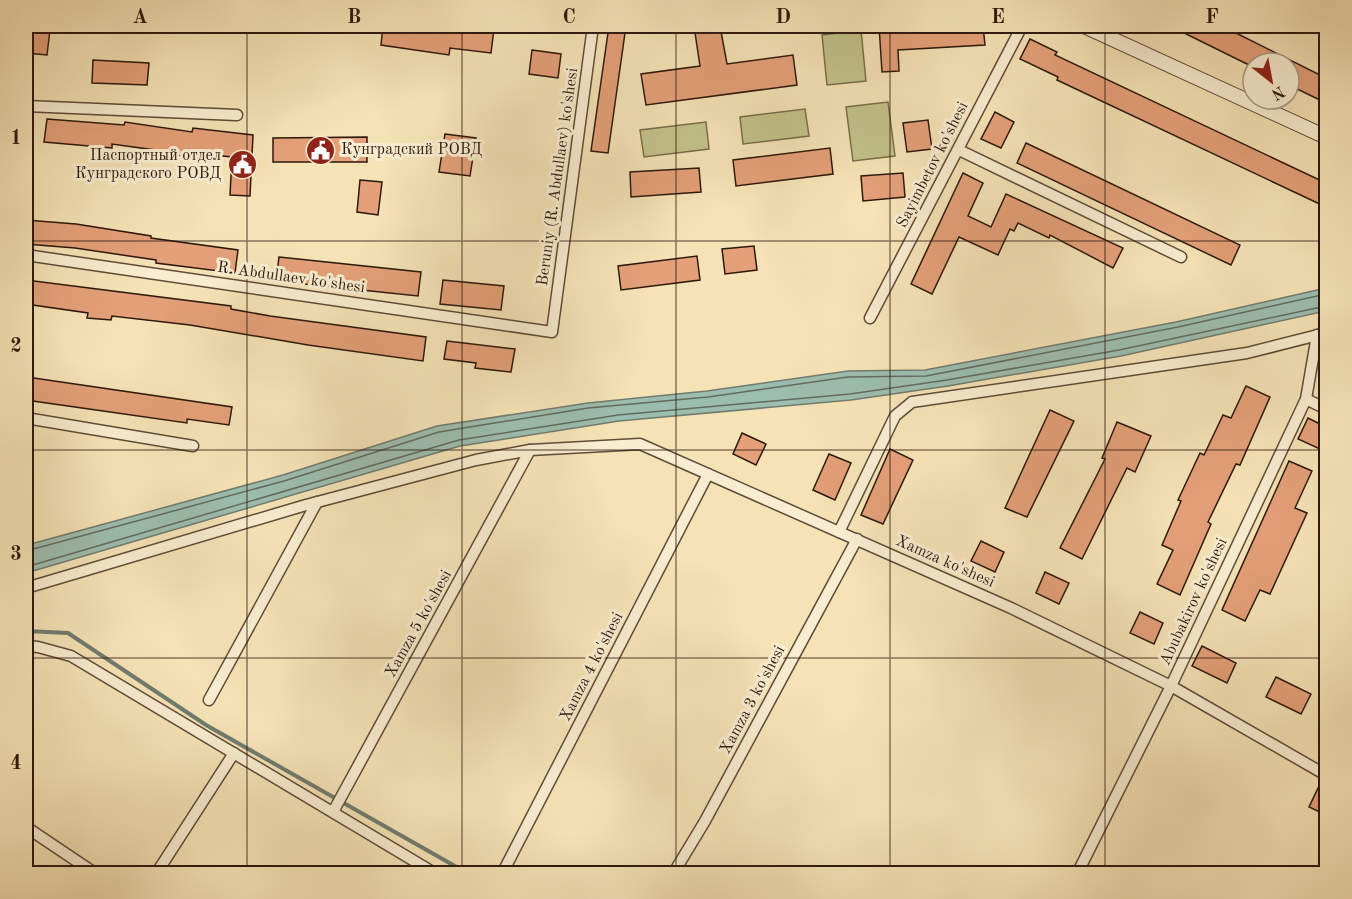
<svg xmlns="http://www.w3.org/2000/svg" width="1352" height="899" font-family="'Old Standard TT',serif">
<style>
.green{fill:#c2c289;stroke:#786d4c;stroke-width:1.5}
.water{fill:#9cbeb0;stroke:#707c6f;stroke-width:1.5}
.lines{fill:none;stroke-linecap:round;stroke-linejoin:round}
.shore{stroke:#646b5f;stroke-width:1.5}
.stream{stroke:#707c6f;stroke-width:4}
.building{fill:#e4a078;stroke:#2d180e;stroke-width:1.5}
.minor-casing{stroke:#5f4b38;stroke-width:13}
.tertiary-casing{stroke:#5f4b38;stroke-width:16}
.minor{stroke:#f8edd0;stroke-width:10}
.tertiary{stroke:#f8edd0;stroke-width:14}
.grid{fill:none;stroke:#2d180e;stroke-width:1.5;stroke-opacity:0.55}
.labels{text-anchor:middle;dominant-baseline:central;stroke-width:6;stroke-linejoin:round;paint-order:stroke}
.poi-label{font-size:16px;fill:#2d180e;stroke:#f8edd0;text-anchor:start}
.street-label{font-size:16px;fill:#2d180e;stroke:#f8edd0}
.neatline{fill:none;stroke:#2d180e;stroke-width:2}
.grid-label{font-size:20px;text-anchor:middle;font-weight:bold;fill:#2d180e}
</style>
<rect width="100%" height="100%" fill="#f5e3b6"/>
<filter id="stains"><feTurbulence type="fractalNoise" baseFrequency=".00333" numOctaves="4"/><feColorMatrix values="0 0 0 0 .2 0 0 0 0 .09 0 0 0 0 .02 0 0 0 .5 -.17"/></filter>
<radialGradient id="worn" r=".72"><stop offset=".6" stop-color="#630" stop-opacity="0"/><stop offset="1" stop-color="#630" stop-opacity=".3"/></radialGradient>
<g class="green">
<path d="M 861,30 L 866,81 L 827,85 L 822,35 Z"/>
<path d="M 888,102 L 895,156 L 853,161 L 846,107 Z"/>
<path d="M 805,109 L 809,136 L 743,144 L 740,117 Z"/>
<path d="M 706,122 L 709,149 L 644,157 L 640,130 Z"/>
</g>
<path class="water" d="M 1326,288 L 1326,311 L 1121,356 L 948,386 L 851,400 L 619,421 L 460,446 L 26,573 L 26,546 L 31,544 L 283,475 L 437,426 L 588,403 L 707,391 L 848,371 L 925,370 L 1176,322 Z"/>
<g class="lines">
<g class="shore">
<path d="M 26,551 L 284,481 L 439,432 L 588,408 L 708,397 L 848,377 L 926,376 L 1178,327 L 1326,294"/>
<path d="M 26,567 L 459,440 L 618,415 L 850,394 L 947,380 L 1119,350 L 1326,306"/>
</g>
<path class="stream" d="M 26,631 L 68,633 L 206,725 L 469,874"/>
</g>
<g class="building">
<path d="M 383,26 L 413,26 L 464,33 L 465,26 L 494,29 L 491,53 L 450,48 L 449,55 L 381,45 Z"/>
<path d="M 609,26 L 626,26 L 608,153 L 591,151 Z"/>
<path d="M 694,26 L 720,26 L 727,64 L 793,55 L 797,85 L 646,105 L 641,74 L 700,66 Z"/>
<path d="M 879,26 L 983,26 L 985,45 L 898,50 L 899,71 L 882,72 Z"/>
<path d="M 1170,26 L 1221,26 L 1232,31 L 1326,78 L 1326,103 L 1289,85 L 1289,63 L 1253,63 L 1253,67 Z"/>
<path d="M 26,28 L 50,30 L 47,55 L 26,53 Z"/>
<path d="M 1030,39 L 1057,52 L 1055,55 L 1326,183 L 1326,207 L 1057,80 L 1058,77 L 1020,59 Z"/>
<path d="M 532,50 L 561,54 L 558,78 L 529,74 Z"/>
<path d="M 93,60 L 149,63 L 147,85 L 92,83 Z"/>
<path d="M 995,112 L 1014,122 L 1001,148 L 981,139 Z"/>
<path d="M 47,119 L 124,125 L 125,122 L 192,132 L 193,128 L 253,135 L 250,196 L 230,195 L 232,157 L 184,152 L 184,156 L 155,153 L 155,150 L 112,144 L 112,148 L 44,142 Z"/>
<path d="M 928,120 L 932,149 L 907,152 L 903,123 Z"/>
<path d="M 445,134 L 476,138 L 470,176 L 439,172 Z"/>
<path d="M 367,137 L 367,162 L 273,162 L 273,138 Z"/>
<path d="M 1026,143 L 1240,245 L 1231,265 L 1017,163 Z"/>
<path d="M 830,148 L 833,174 L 736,186 L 733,160 Z"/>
<path d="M 699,168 L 701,192 L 631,197 L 630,172 Z"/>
<path d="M 903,173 L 905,197 L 863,201 L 861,176 Z"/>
<path d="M 963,173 L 983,183 L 968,216 L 991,227 L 1006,194 L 1123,248 L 1113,268 L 1050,235 L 1049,238 L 1018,223 L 1014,231 L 1010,229 L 998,255 L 959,237 L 932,294 L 911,284 Z"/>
<path d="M 360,180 L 382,182 L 378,215 L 357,212 Z"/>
<path d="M 26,220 L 76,224 L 151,236 L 151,238 L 238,250 L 235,273 L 156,263 L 156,260 L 75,248 L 26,244 Z"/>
<path d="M 754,246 L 757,270 L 725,274 L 722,249 Z"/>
<path d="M 697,256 L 700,280 L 621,290 L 618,266 Z"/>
<path d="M 279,257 L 421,272 L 418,296 L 276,281 Z"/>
<path d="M 26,280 L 231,306 L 231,309 L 270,316 L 426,337 L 423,361 L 308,345 L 190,325 L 112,316 L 111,320 L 87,318 L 88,313 L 26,304 Z"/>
<path d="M 443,280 L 504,286 L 501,310 L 440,304 Z"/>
<path d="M 447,341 L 515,349 L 511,372 L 475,368 L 476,363 L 444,359 Z"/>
<path d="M 27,377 L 232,407 L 229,425 L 187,419 L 187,423 L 26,400 Z"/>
<path d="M 1246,386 L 1270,397 L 1240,465 L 1236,464 L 1208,522 L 1211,524 L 1180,595 L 1157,584 L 1173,550 L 1162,545 L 1181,501 L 1178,500 L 1200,453 L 1204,455 L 1223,415 L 1231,418 Z"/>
<path d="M 1050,410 L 1074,421 L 1027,517 L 1005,508 Z"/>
<path d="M 1308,418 L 1326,427 L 1326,440 L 1322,450 L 1298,439 Z"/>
<path d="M 1117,422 L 1151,436 L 1135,472 L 1127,468 L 1082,559 L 1060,548 L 1105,459 L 1102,458 Z"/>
<path d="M 742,433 L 766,444 L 756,465 L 733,454 Z"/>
<path d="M 890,449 L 913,460 L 883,524 L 861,515 Z"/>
<path d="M 829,454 L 851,463 L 835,500 L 813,490 Z"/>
<path d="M 1289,461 L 1312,471 L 1295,508 L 1307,513 L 1270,594 L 1260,590 L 1245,621 L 1222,610 Z"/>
<path d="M 981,541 L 1004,552 L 995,572 L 971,561 Z"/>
<path d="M 1045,572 L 1069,583 L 1059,604 L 1036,593 Z"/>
<path d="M 1140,612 L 1163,623 L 1154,644 L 1130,633 Z"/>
<path d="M 1202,646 L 1236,663 L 1227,683 L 1192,666 Z"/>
<path d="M 1276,677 L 1311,694 L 1301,714 L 1266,697 Z"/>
<path d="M 1319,786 L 1326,790 L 1326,815 L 1309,807 Z"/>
</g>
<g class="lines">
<defs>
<g id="minor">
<path d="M 26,106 L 237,115"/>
<path d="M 959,150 L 1181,257"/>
<path d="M 26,255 L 552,332 L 593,26"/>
<path d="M 870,318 L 1022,26"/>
<path d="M 1306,399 L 1326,409"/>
<path d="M 26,418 L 193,446"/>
<path d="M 839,532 L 895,416 L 912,402 L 1247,353 L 1326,333"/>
<path d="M 26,588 L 306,505 L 476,460 L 530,450 L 640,444 L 1011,608 L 1171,686 L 1326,775"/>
<path d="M 26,646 L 38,647 L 71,656 L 436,874"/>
<path d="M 209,700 L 317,502"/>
<path d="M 333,812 L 530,450"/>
<path d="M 26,827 L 96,874"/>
<path d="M 156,874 L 234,753"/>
<path d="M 502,874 L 708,474"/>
<path d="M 673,874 L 705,821 L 857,539"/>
<path d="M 1077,874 L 1171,686 L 1306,399 L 1317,335"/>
</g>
<path id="tertiary" d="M 1084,26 L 1326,137"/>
</defs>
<use href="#minor" class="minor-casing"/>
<use href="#tertiary" class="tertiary-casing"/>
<use href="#minor" class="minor"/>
<use href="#tertiary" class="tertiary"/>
</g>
<path class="grid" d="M 247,26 L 247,874M 462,26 L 462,874M 676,26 L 676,874M 890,26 L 890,874M 1105,26 L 1105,874M 26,241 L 1326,241M 26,450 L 1326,450M 26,658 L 1326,658"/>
<defs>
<symbol id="civic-disc" viewBox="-11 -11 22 22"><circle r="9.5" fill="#8f2418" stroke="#f8edd0"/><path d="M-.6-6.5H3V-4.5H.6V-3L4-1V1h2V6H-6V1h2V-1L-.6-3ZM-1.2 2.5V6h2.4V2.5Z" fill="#fff"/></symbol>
</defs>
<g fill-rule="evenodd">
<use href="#civic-disc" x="304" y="134" width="33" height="33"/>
<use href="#civic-disc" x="226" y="148" width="33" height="33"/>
</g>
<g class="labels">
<g class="poi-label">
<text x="341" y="150">Кунградский РОВД</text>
<text x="221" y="156" text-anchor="end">Паспортный отдел<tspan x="221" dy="18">Кунградского РОВД</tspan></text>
</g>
<g class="street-label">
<text transform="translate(933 165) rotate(-63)">Sayimbetov ko'shesi</text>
<text transform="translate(558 177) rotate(-82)">Beruniy (R. Abdullaev) ko'shesi</text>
<text transform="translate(291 278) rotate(8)">R. Abdullaev ko'shesi</text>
<text transform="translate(945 562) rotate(24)">Xamza ko'shesi</text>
<text transform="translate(1194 602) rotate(-65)">Abubakirov ko'shesi</text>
<text transform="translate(419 624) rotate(-61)">Xamza 5 ko'shesi</text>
<text transform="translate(592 667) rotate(-63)">Xamza 4 ko'shesi</text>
<text transform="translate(753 700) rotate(-62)">Xamza 3 ko'shesi</text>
</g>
</g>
<rect width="1352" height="899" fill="none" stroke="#f5e3b6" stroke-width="66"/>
<g transform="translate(1271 81) rotate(149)"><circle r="28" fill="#f8edd0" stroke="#a79882" stroke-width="1.5"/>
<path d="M0-4.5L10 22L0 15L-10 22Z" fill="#8f2418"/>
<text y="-9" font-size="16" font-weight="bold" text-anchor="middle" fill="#2d180e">N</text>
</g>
<rect x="33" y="33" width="1286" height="833" class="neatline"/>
<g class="grid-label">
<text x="140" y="23">A</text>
<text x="354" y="23">B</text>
<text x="569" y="23">C</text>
<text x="783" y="23">D</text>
<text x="998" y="23">E</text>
<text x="1212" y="23">F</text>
<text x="16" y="144">1</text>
<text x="16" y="352">2</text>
<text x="16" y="560">3</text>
<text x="16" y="769">4</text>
</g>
<rect width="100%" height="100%" filter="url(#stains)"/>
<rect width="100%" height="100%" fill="url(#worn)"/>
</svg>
